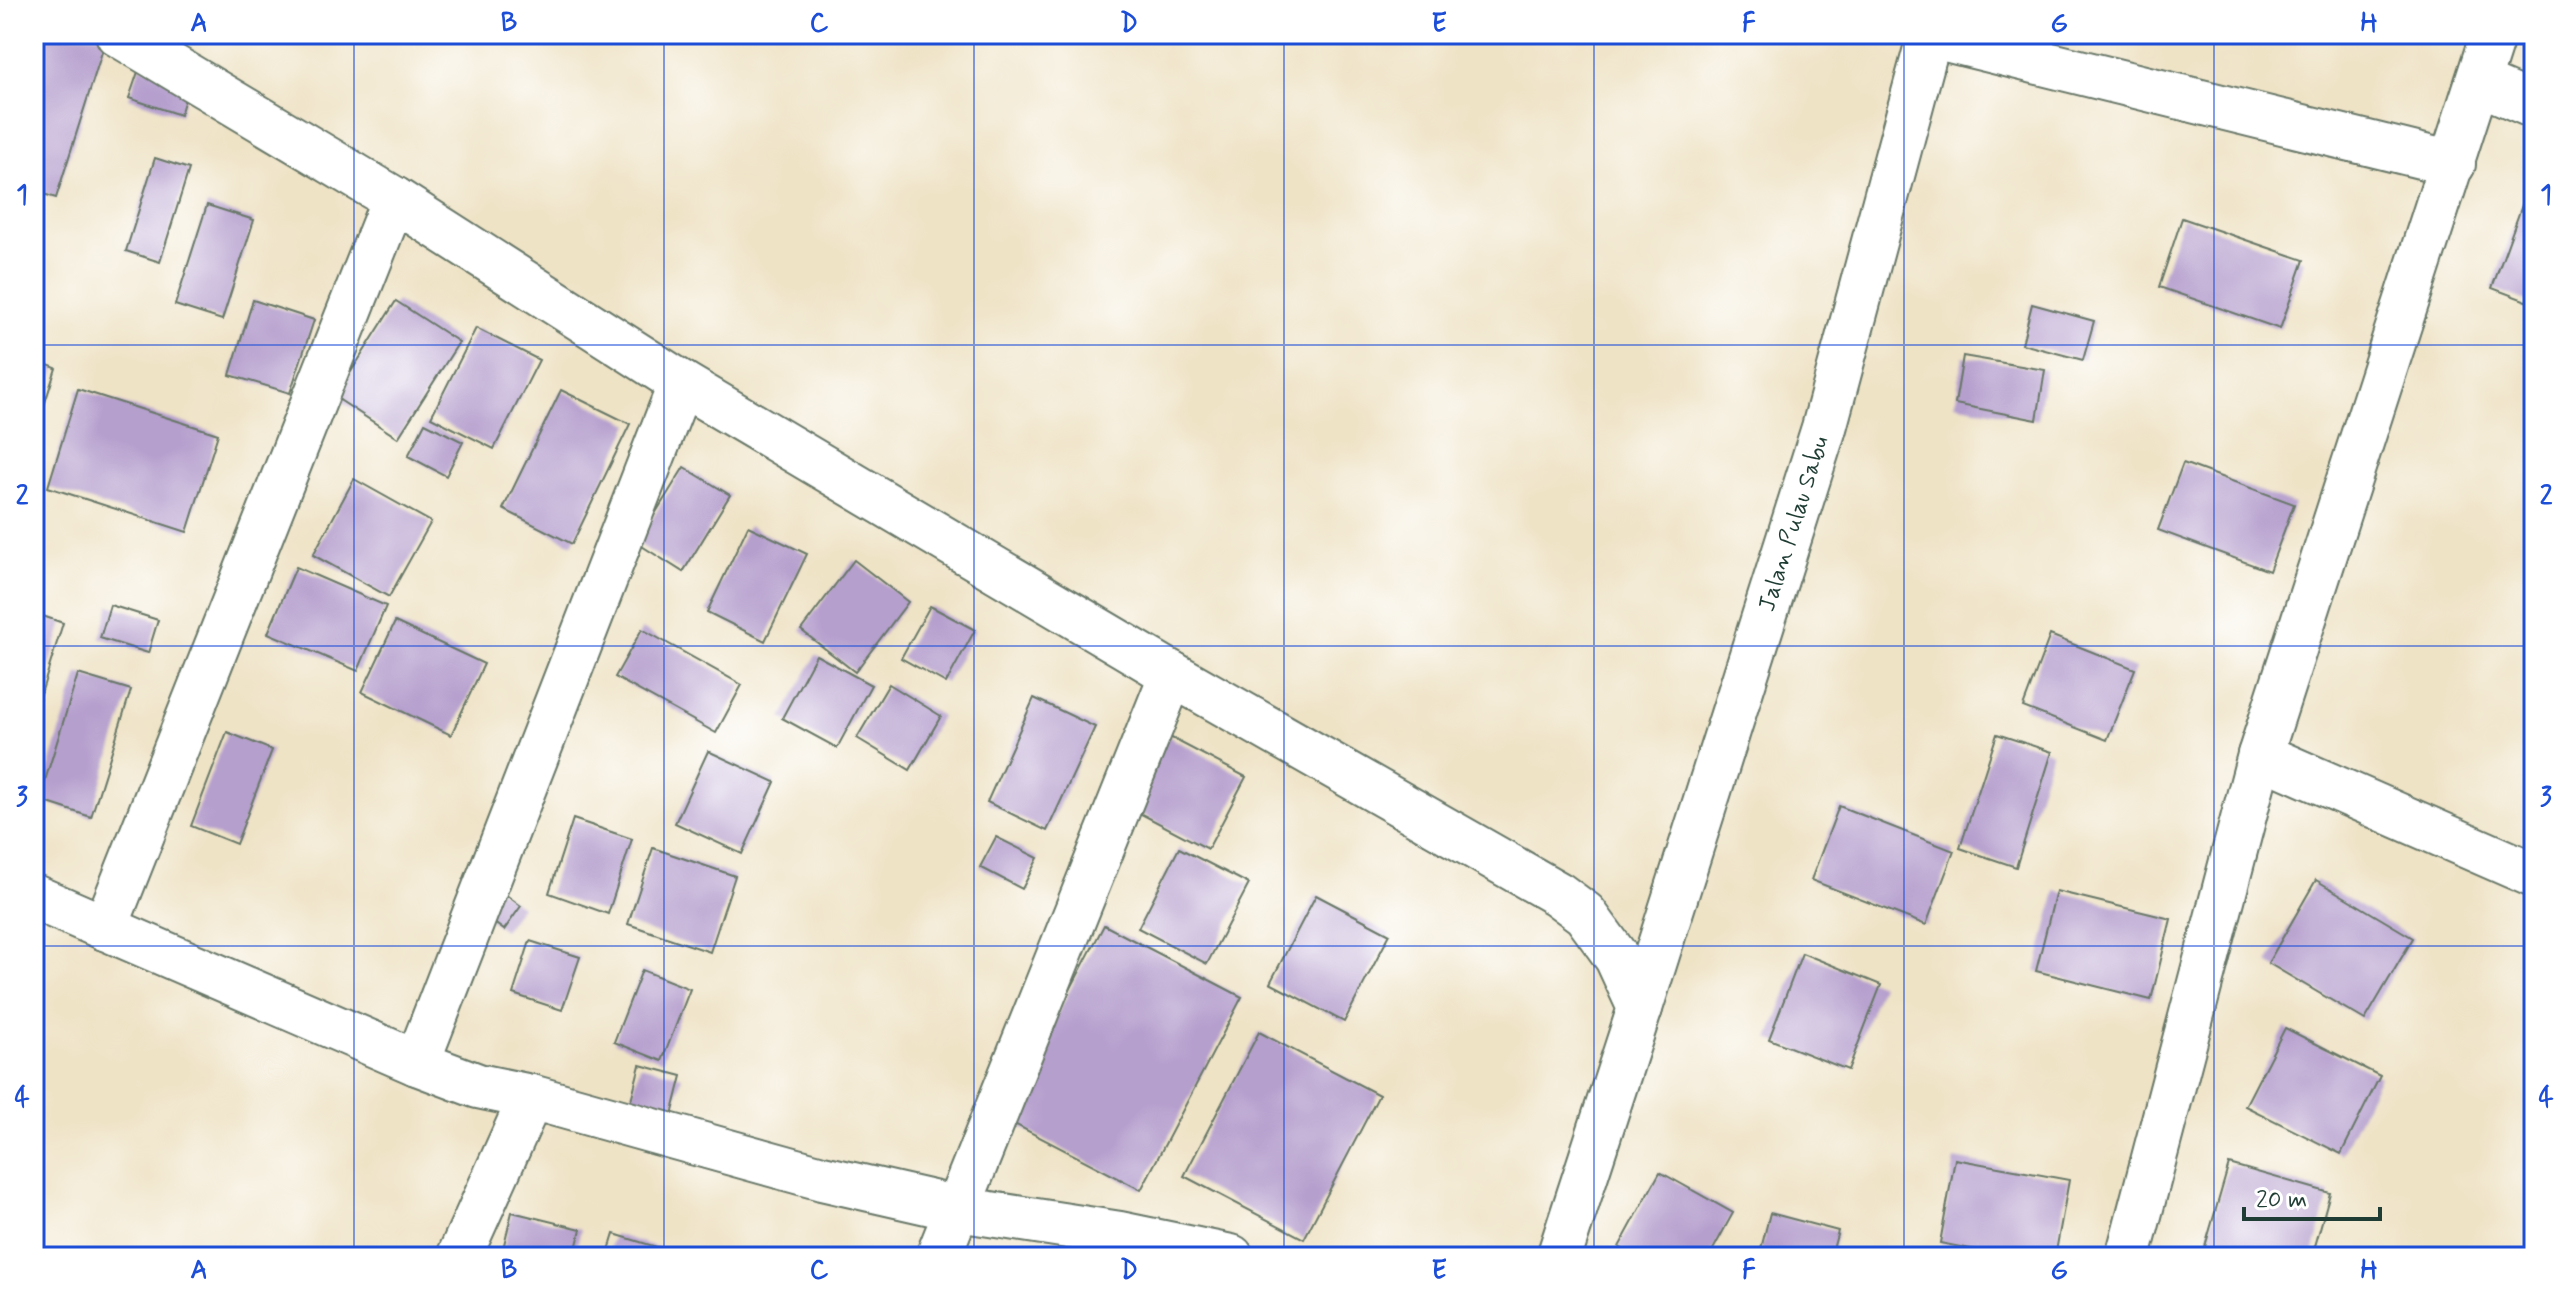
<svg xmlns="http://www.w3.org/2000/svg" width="2568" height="1291" font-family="Mynerve,sans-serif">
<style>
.building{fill:#b59fcd}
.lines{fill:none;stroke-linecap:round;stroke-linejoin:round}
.street-casing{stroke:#687767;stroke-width:48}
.secondary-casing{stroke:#687767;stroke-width:48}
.street{stroke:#fff;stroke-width:44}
.secondary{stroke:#fff;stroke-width:44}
.grid{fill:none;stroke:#1d4ed8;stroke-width:2;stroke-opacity:0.55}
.labels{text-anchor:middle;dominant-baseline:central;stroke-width:6;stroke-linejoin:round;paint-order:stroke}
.street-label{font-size:24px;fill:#1f3d34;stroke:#fff}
.neatline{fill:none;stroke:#1d4ed8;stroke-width:3}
.grid-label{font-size:26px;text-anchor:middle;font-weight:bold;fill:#1d4ed8}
</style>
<rect width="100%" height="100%" fill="#fff"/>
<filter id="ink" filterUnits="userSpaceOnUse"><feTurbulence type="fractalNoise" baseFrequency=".0125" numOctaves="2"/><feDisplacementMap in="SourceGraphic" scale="16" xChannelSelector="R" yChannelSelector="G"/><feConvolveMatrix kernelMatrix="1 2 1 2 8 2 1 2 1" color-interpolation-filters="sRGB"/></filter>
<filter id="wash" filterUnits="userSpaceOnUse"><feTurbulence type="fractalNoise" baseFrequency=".006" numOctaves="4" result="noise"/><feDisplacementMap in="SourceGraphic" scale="32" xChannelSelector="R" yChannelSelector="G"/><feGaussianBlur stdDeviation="1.8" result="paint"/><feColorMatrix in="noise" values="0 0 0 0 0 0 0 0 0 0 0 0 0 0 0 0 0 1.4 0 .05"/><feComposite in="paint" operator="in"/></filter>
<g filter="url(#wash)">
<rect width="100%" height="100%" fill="#efe3c6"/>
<g id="blocks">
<g class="building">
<path d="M 34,34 L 107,36 L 56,198 L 34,191 Z"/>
<path d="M 140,66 L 190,82 L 180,115 L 129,98 Z"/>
<path d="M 155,158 L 189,169 L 160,262 L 126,251 Z"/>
<path d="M 2534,172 L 2534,289 L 2529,302 L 2492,288 Z"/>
<path d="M 207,205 L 254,220 L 222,320 L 175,305 Z"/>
<path d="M 2182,218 L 2304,260 L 2280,329 L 2159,287 Z"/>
<path d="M 253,300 L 314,320 L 290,393 L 230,375 Z"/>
<path d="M 396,301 L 459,342 L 398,438 L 335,397 Z"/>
<path d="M 2032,304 L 2094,321 L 2083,360 L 2022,344 Z"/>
<path d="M 476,328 L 539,360 L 494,449 L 431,417 Z"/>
<path d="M 1963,356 L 2045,370 L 2037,420 L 1955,404 Z"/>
<path d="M 34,360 L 56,368 L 42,412 L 34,410 Z"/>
<path d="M 78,389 L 218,434 L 187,532 L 48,487 Z"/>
<path d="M 561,390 L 630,424 L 572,544 L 503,509 Z"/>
<path d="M 425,423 L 463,442 L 446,476 L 408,456 Z"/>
<path d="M 2183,463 L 2294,504 L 2269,571 L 2158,530 Z"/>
<path d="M 684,467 L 730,495 L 683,572 L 637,543 Z"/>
<path d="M 354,479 L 431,522 L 389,597 L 313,555 Z"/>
<path d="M 748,526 L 807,554 L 765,641 L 707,612 Z"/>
<path d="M 854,560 L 908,602 L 855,672 L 801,630 Z"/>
<path d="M 296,567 L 386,606 L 358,671 L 268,633 Z"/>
<path d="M 110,605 L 158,620 L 148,653 L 100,638 Z"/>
<path d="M 930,606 L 975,630 L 946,683 L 901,658 Z"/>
<path d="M 34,613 L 63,623 L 35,713 L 34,713 Z"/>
<path d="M 395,622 L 484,664 L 451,735 L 362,692 Z"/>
<path d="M 642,629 L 742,685 L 716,733 L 615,677 Z"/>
<path d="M 2050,635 L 2135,669 L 2107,740 L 2023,707 Z"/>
<path d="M 816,655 L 871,685 L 837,748 L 782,718 Z"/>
<path d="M 78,674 L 131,690 L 91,817 L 39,800 Z"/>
<path d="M 889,684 L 941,716 L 910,770 L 857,738 Z"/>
<path d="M 1034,698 L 1095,727 L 1047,831 L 987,802 Z"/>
<path d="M 227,732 L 272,750 L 236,844 L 191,826 Z"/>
<path d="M 1164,734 L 1246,777 L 1208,849 L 1126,806 Z"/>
<path d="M 1997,734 L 2052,752 L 2016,867 L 1960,848 Z"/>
<path d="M 708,751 L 775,782 L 742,854 L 675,823 Z"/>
<path d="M 1839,806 L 1954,851 L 1926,925 L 1811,880 Z"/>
<path d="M 573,819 L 632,839 L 608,914 L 549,893 Z"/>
<path d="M 996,837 L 1038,858 L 1022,889 L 980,867 Z"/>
<path d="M 653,848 L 735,876 L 710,952 L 628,924 Z"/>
<path d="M 1179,848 L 1249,884 L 1207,964 L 1138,928 Z"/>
<path d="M 2316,880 L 2413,938 L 2365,1020 L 2268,963 Z"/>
<path d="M 498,889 L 521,906 L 504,930 L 482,914 Z"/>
<path d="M 2056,891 L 2171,919 L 2151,1000 L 2036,971 Z"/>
<path d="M 1316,895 L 1390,934 L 1344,1022 L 1270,983 Z"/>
<path d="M 1104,925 L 1242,997 L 1141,1190 L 1003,1118 Z"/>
<path d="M 530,941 L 580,957 L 562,1010 L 513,994 Z"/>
<path d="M 1802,953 L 1881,985 L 1848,1070 L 1769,1039 Z"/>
<path d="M 642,970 L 690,989 L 662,1061 L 614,1042 Z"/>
<path d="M 2285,1028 L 2380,1076 L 2341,1154 L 2245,1106 Z"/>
<path d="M 1259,1032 L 1379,1095 L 1304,1239 L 1184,1176 Z"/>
<path d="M 640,1065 L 682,1076 L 672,1115 L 630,1104 Z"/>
<path d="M 1955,1159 L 2069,1180 L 2055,1257 L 2011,1257 L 1940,1243 Z"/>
<path d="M 2229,1164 L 2330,1193 L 2312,1257 L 2202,1257 Z"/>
<path d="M 1660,1172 L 1733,1213 L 1709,1257 L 1637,1257 L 1619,1247 Z"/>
<path d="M 512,1212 L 581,1229 L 574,1257 L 501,1257 Z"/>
<path d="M 1770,1213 L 1838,1231 L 1831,1257 L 1759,1257 Z"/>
<path d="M 34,1227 L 43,1233 L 34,1246 Z"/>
<path d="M 614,1234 L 686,1256 L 686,1257 L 607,1257 Z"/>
</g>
</g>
</g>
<g filter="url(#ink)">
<use href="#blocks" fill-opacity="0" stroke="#687767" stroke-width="2"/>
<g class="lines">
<defs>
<g id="street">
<path d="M 118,34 L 394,199 L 681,383 L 1172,674 L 1558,894 L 1585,914 L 1617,958 L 1640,1008 L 1559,1257"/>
<path d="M 1929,35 L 2453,164"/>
<path d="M 2480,83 L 2534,106"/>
<path d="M 2260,755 L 2534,875"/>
<path d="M 105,928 L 394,199"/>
<path id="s1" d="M 1640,1008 L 1824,428 L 1930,34"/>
<path d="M 417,1063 L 681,383"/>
<path d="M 459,1257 L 531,1097"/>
<path d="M 938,1257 L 1172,674"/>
<path d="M 2128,1257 L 2260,755 L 2493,34"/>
</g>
<path id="secondary" d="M 34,897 L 417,1063 L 478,1086 L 531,1097 L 822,1178 L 958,1209 L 1120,1234 L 1231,1257"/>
</defs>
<use href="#street" class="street-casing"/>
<use href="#secondary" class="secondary-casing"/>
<use href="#street" class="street"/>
<use href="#secondary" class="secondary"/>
</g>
</g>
<path class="grid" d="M 354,34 L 354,1257M 664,34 L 664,1257M 974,34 L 974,1257M 1284,34 L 1284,1257M 1594,34 L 1594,1257M 1904,34 L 1904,1257M 2214,34 L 2214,1257M 34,345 L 2534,345M 34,646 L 2534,646M 34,946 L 2534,946"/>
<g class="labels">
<g class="street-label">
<text stroke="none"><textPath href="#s1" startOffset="508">Jalan Pulau Sabu</textPath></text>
</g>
</g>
<rect width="2568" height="1291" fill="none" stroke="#fff" stroke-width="88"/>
<path d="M2244 1207v12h136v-12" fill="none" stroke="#1f3d34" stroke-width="4"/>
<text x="2256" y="1207" font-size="24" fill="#1f3d34" stroke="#ffffff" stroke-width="6" paint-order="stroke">20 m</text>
<rect x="44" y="44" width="2480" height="1203" class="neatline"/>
<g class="grid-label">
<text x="199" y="31">A</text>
<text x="509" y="31">B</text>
<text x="819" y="31">C</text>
<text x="1129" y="31">D</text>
<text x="1439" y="31">E</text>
<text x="1749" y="31">F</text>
<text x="2059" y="31">G</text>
<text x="2369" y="31">H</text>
<text x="22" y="203">1</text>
<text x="2546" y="203">1</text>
<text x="22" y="504">2</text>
<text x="2546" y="504">2</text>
<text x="22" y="805">3</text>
<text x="2546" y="805">3</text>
<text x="22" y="1106">4</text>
<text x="2546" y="1106">4</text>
<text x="199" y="1278">A</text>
<text x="509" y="1278">B</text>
<text x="819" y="1278">C</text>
<text x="1129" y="1278">D</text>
<text x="1439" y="1278">E</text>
<text x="1749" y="1278">F</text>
<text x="2059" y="1278">G</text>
<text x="2369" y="1278">H</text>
</g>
</svg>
